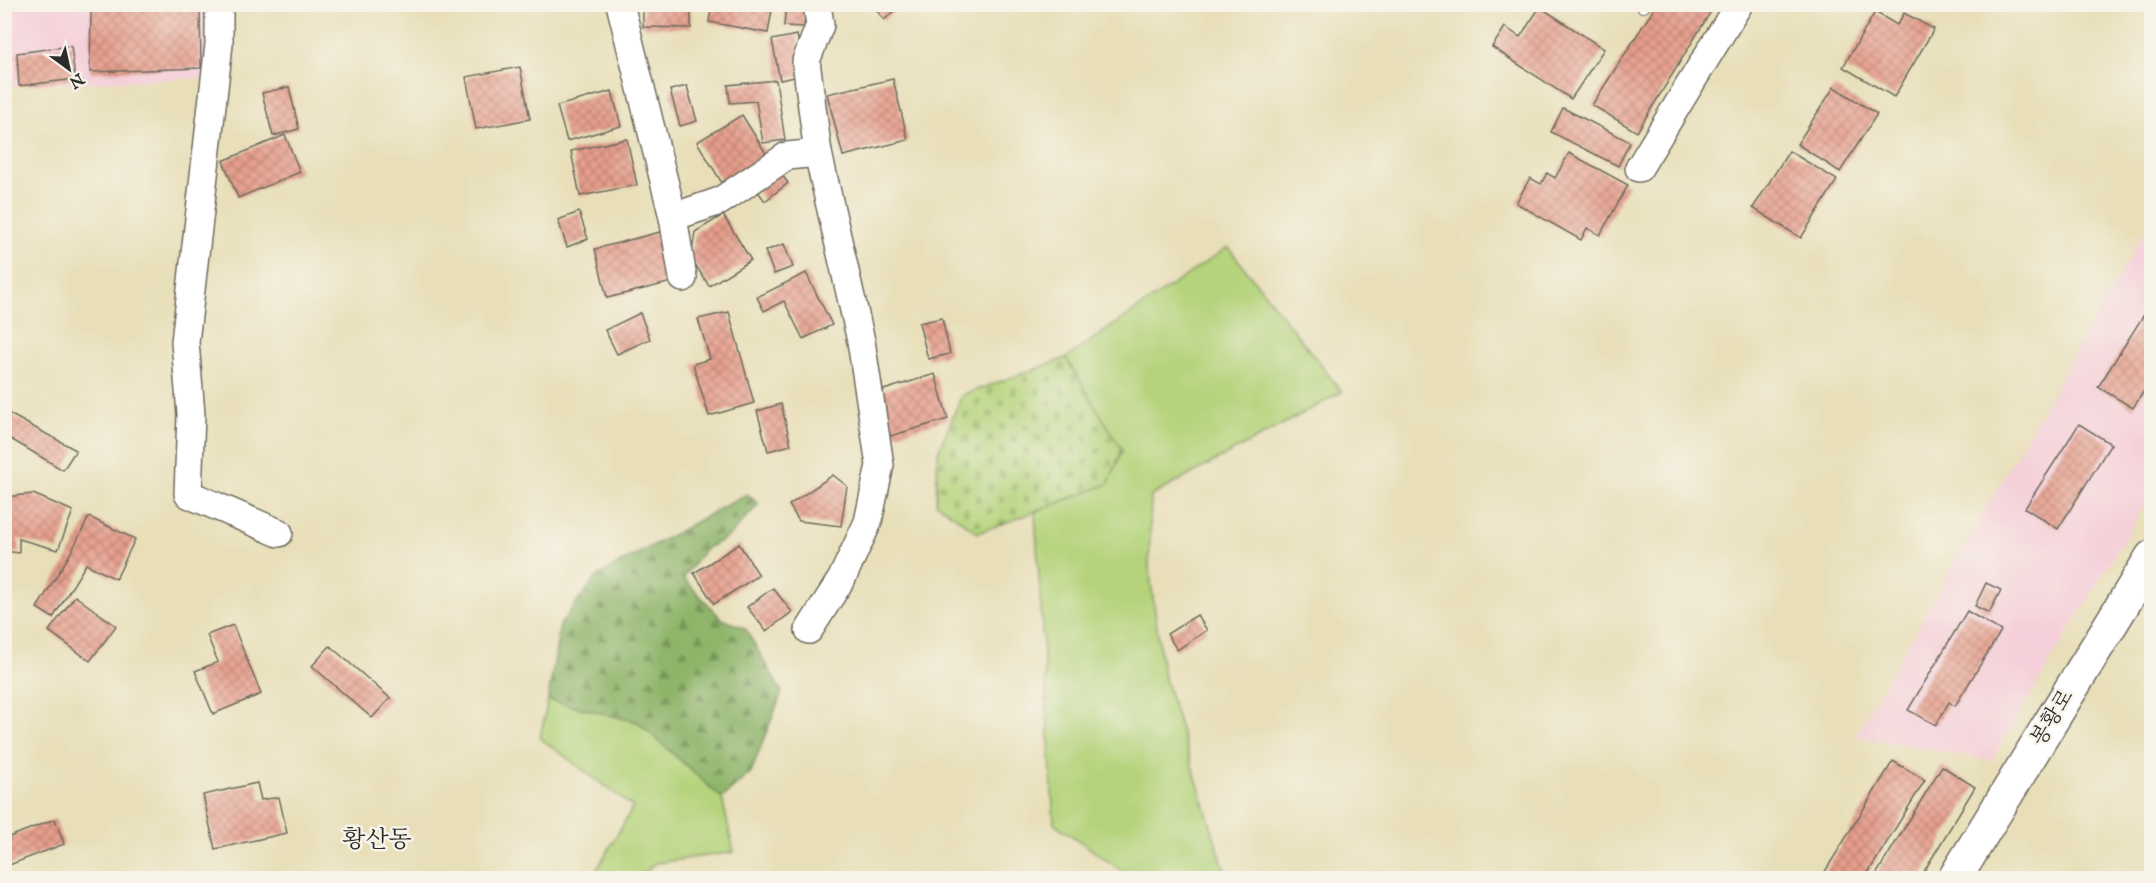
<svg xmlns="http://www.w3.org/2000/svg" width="2156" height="883" font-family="'IM FELL English','Noto Serif KR',serif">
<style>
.built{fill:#f5cfd9}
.grass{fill:#b4d37a;stroke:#707f52;stroke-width:1.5}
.forest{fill:url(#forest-firs);stroke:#5d704a;stroke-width:1.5}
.cemetery{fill:url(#cemetery-stones);stroke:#707f52;stroke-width:1.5}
.building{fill:url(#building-cross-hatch)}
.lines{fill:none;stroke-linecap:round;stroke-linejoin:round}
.lane-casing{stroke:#6d6a5d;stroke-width:16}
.street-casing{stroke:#6d6a5d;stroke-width:30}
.secondary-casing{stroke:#6d6a5d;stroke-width:36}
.lane{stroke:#fff;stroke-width:14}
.street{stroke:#fff;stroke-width:27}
.secondary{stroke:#fff;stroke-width:33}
.labels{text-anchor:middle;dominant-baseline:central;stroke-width:5;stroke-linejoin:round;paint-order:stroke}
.street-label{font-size:21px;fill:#2b2b2b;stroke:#f7f3e8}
.quarter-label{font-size:24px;fill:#2b2b2b;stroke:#f7f3e8}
</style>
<defs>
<pattern id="forest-firs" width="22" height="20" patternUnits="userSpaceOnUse" patternTransform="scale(1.5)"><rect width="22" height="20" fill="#8fb56a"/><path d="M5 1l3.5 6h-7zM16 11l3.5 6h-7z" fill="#759357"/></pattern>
<pattern id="cemetery-stones" width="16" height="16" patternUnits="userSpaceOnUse" patternTransform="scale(1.5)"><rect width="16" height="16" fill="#b4d37a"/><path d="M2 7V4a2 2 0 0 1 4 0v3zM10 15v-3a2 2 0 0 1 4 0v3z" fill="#9bb56a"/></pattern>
<pattern id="building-cross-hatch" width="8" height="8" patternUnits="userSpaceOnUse" patternTransform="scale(1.5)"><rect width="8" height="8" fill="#e79e8c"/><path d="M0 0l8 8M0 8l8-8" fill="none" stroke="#bb8173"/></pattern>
</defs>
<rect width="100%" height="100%" fill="#f7f3e8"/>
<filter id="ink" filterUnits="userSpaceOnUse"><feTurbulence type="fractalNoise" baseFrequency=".0167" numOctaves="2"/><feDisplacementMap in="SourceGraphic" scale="12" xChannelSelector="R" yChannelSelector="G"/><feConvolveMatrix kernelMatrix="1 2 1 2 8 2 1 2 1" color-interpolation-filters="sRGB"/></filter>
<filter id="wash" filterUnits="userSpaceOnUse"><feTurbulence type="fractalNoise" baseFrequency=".008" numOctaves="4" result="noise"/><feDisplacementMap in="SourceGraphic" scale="24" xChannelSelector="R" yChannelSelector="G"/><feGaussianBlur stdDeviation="1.35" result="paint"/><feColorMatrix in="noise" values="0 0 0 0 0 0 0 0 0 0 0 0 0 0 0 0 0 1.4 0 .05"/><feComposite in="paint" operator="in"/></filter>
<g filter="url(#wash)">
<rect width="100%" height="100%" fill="#e8dfb9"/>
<g class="built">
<path d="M 4,5 L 227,5 L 226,77 L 5,86 Z"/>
<path d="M 2151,221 L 2151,494 L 1991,761 L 1855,736 Z"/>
</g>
<g class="grass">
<path d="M 1228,247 L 1342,392 L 1151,496 L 1149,567 L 1163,672 L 1227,878 L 1132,878 L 1054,823 L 1035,512 L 1108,484 L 1122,451 L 1066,358 Z"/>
<path d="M 548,700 L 638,722 L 722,798 L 734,852 L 655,863 L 639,878 L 592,878 L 633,807 L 540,738 Z"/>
</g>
<path class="forest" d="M 747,494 L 759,504 L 728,537 L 705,549 L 683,578 L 722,619 L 745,628 L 782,692 L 751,772 L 722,798 L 638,722 L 548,700 L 560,625 L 597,576 Z"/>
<path class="cemetery" d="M 1066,358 L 1122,450 L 1108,484 L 978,533 L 936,503 L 938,452 L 962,395 Z"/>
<g id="blocks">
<g class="building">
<path d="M 165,4 L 200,4 L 201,68 L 90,72 L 91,8 Z"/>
<path d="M 643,4 L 691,4 L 691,28 L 643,27 Z"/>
<path d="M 712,4 L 773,4 L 768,33 L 709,22 Z"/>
<path d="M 786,4 L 806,4 L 804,27 L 784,26 Z"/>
<path d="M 872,4 L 903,4 L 884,20 Z"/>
<path d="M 1657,4 L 1669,4 L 1675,9 L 1678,4 L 1708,4 L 1713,8 L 1637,132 L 1592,105 Z"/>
<path d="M 1540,7 L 1604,49 L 1571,99 L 1492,47 L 1505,27 L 1520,37 Z"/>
<path d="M 1875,12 L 1897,25 L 1904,13 L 1934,29 L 1894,97 L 1843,67 Z"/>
<path d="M 797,35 L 805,75 L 780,80 L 772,40 Z"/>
<path d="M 71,46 L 75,79 L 19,86 L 17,53 Z"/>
<path d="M 520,67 L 530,119 L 476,129 L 466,77 Z"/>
<path d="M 893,79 L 908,140 L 843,156 L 827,94 Z"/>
<path d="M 776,80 L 785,140 L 763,143 L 756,101 L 730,103 L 728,85 Z"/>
<path d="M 687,86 L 697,121 L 680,126 L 670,90 Z"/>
<path d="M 289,87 L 299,129 L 273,136 L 262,93 Z"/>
<path d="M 1834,87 L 1877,114 L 1840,172 L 1797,144 Z"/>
<path d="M 612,91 L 621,126 L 567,141 L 557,106 Z"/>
<path d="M 1563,108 L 1630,142 L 1618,166 L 1551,132 Z"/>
<path d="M 742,115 L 767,155 L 722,183 L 697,142 Z"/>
<path d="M 285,135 L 300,172 L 238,198 L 223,161 Z"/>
<path d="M 627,139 L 637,185 L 580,196 L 571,151 Z"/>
<path d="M 1789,151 L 1837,180 L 1801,238 L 1753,208 Z"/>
<path d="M 1569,153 L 1628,185 L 1600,235 L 1587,228 L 1581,240 L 1516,203 L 1530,178 L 1541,184 L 1547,173 L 1555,178 Z"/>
<path d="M 779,171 L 788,183 L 765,201 L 756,189 Z"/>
<path d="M 579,212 L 588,239 L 567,247 L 558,220 Z"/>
<path d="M 723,215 L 751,260 L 709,286 L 691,258 L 695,232 Z"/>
<path d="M 660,232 L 672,282 L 607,298 L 595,249 Z"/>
<path d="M 784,244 L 793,267 L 774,274 L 765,251 Z"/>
<path d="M 806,273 L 832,325 L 803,339 L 784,301 L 764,311 L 757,297 Z"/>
<path d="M 2152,302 L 2152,379 L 2133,408 L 2098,387 Z"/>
<path d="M 729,312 L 754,403 L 709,416 L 693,364 L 710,359 L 698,319 Z"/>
<path d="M 640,313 L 650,339 L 617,354 L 605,330 Z"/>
<path d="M 942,318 L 950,354 L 928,359 L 919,323 Z"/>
<path d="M 935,374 L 948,419 L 887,437 L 874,393 Z"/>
<path d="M 781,404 L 791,445 L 768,451 L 757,411 Z"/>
<path d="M 4,411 L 76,450 L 63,470 L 4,435 Z"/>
<path d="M 2079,424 L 2111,444 L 2058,529 L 2025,508 Z"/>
<path d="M 833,475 L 847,486 L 841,526 L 799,521 L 789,505 Z"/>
<path d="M 33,494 L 73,511 L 58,550 L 19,539 L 19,553 L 4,551 L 4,497 Z"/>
<path d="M 89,517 L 135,539 L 116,579 L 86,564 L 53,618 L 37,608 L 69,556 Z"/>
<path d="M 739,544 L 759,575 L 714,604 L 694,573 Z"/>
<path d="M 1986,583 L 2001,590 L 1989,613 L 1975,606 Z"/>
<path d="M 773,588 L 792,612 L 766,631 L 747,607 Z"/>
<path d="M 75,596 L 116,626 L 90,661 L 49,631 Z"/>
<path d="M 1967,611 L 2001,631 L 1955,706 L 1949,702 L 1936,725 L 1908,710 Z"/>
<path d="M 1197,615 L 1207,630 L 1177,650 L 1167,634 Z"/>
<path d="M 233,625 L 261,694 L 213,714 L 195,671 L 218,662 L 207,635 Z"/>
<path d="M 330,646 L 390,698 L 372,718 L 312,666 Z"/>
<path d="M 1893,761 L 1925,780 L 1865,878 L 1821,878 Z"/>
<path d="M 1942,766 L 1975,787 L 1920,878 L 1874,878 Z"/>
<path d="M 257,783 L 261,800 L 279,797 L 287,833 L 215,849 L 203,795 Z"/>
<path d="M 55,819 L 64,844 L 4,867 L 4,839 Z"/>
</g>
</g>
</g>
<g filter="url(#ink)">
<use href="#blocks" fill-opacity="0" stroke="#6d6a5d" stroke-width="1.5"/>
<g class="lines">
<defs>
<path id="lane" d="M 1643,5 L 1644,4"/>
<g id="street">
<path d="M 219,4 L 219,44 L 185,342 L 191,414 L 188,494 L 279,533"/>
<path d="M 620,4 L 673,217 L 683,278"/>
<path d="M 1639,168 L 1739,4"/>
<path d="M 673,217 L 720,201 L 787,156 L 818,153"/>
<path d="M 809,630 L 842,578 L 868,522 L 880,465 L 861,341 L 818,153 L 806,61 L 820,25 L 817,4"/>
</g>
<path id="secondary" d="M 1955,878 L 2152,557"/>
</defs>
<use href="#lane" class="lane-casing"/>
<use href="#street" class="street-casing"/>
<use href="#secondary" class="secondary-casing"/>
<use href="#lane" class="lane"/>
<use href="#street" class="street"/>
<use href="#secondary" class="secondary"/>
</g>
</g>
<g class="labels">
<g class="street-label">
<text transform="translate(2053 718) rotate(-59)">봉황로</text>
</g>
<g class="quarter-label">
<text x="377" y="840">황산동</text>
</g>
</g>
<rect width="2156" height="883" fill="none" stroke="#f7f3e8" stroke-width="24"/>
<g transform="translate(69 69) rotate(147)" stroke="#f7f3e8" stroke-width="4.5" paint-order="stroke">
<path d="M0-4.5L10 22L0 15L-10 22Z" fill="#2b2b2b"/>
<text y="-9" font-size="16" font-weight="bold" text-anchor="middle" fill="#2b2b2b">N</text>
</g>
</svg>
